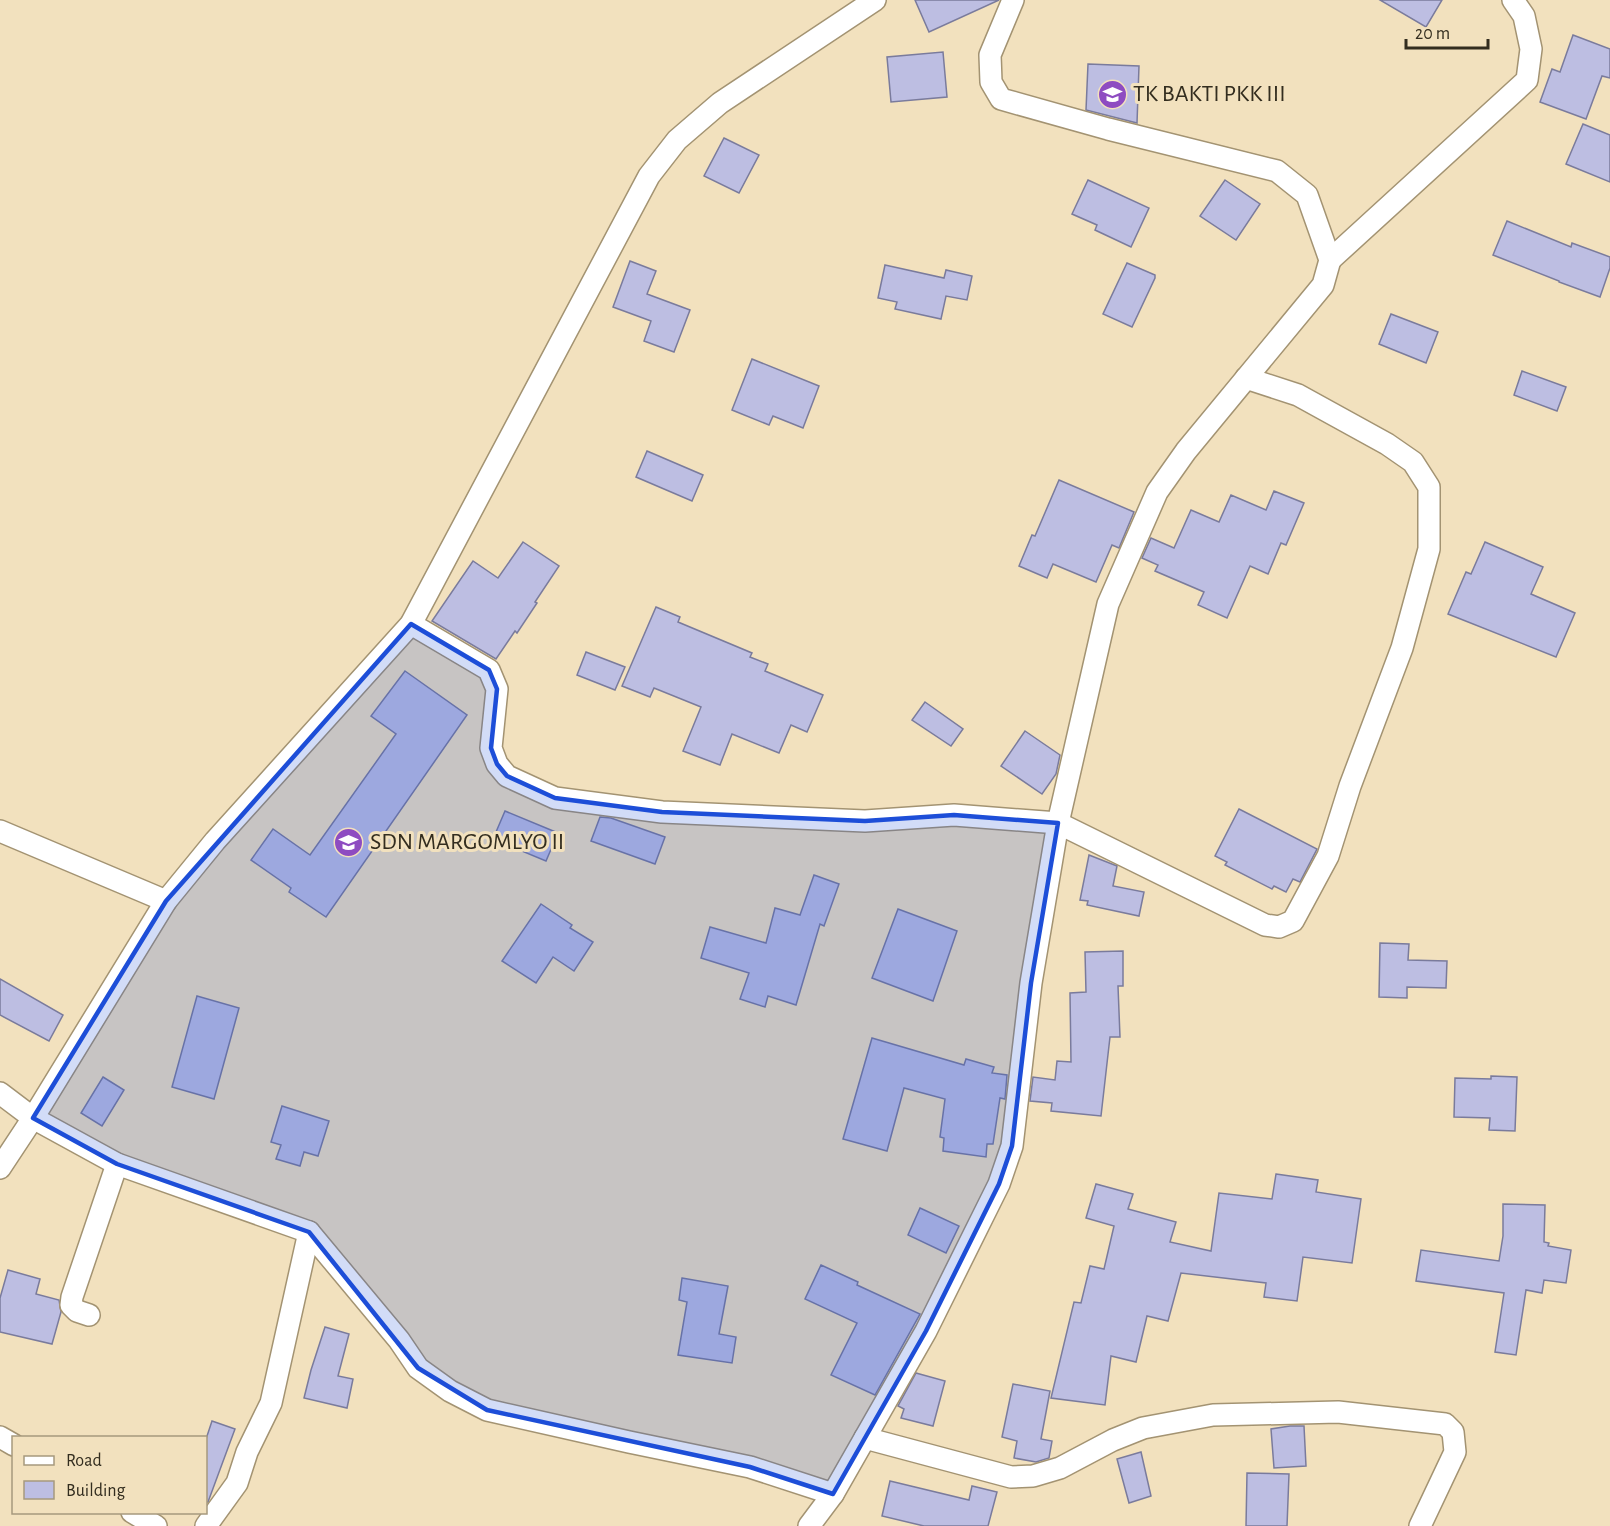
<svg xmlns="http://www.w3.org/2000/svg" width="1610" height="1526" font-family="'Alegreya Sans',sans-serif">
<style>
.building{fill:#bdbee2;stroke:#7a7b9c;stroke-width:1.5}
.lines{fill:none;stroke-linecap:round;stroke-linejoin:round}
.street-casing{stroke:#a39372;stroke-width:24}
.street{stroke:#fff;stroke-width:21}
.marked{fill:#1d4ed8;fill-opacity:0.2;stroke:#1d4ed8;stroke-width:4.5;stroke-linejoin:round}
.labels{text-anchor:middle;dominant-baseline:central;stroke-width:6;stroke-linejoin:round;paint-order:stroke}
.poi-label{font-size:24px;fill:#332d1f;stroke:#f2e1be;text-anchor:start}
</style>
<rect width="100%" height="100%" fill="#f2e1be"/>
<g class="building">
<path d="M 915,0 L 999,0 L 929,32 Z"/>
<path d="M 1380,0 L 1442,0 L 1426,27 Z"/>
<path d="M 1573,35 L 1610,49 L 1610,78 L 1602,76 L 1586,119 L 1540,102 L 1552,69 L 1560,72 Z"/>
<path d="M 943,52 L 947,97 L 891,102 L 887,57 Z"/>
<path d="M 1088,64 L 1139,66 L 1137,123 L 1086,110 Z"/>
<path d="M 1583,124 L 1610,135 L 1610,182 L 1566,164 Z"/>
<path d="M 724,138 L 759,155 L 739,193 L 704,176 Z"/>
<path d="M 1088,180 L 1149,208 L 1131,247 L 1095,230 L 1097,225 L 1072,214 Z"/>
<path d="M 1225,180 L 1260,204 L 1236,240 L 1200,216 Z"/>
<path d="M 1507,221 L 1571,247 L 1572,243 L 1610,257 L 1610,268 L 1600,297 L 1559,282 L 1559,281 L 1493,255 Z"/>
<path d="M 630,261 L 656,271 L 647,294 L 690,310 L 674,352 L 644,341 L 651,321 L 613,307 Z"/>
<path d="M 1127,263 L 1155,275 L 1155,278 L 1132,327 L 1103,314 Z"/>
<path d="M 885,265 L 944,278 L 946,270 L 972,276 L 967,300 L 946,296 L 941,319 L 895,309 L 897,302 L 878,298 Z"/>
<path d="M 1391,314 L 1438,332 L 1426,363 L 1379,344 Z"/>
<path d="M 752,359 L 819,386 L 803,428 L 773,416 L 769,425 L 732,410 Z"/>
<path d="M 1522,371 L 1566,387 L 1557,411 L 1514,395 Z"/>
<path d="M 647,451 L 703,475 L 692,501 L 636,477 Z"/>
<path d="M 1059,480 L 1134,512 L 1119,548 L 1112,545 L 1096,582 L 1053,564 L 1047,578 L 1019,566 L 1032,535 L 1035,536 Z"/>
<path d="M 1274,491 L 1304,503 L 1286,545 L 1281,543 L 1268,574 L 1250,566 L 1227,618 L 1198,605 L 1204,592 L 1155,571 L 1158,565 L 1142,558 L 1151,538 L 1174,548 L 1191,510 L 1219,522 L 1231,495 L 1266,510 Z"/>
<path d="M 523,542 L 559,566 L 535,602 L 537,603 L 517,633 L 515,631 L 496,659 L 432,621 L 473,561 L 498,578 Z"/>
<path d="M 1485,542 L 1543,567 L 1531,594 L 1575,613 L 1556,657 L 1448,614 L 1466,572 L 1471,574 Z"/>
<path d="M 656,607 L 680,617 L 678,622 L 752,653 L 750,657 L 768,664 L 765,671 L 823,695 L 807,732 L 791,725 L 779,753 L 732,734 L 720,765 L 683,751 L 701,707 L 654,688 L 650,697 L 622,686 Z"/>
<path d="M 586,652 L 625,667 L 615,690 L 577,675 Z"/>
<path d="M 405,671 L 467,715 L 326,917 L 289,892 L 291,888 L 251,860 L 273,829 L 310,855 L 396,734 L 371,716 Z"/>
<path d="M 925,702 L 963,729 L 951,746 L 912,720 Z"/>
<path d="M 1025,731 L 1060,755 L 1056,774 L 1042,794 L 1001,766 Z"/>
<path d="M 1239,809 L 1317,849 L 1300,882 L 1293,879 L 1286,892 L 1274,886 L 1272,889 L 1225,865 L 1227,862 L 1215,856 Z"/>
<path d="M 505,811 L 558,833 L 546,861 L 493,839 Z"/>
<path d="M 600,817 L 611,818 L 665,837 L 655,864 L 591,841 Z"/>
<path d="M 1089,855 L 1117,866 L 1113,886 L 1144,892 L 1139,916 L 1087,905 L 1088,901 L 1080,900 Z"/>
<path d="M 814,875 L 839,884 L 824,926 L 820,924 L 796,1005 L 768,996 L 765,1007 L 740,999 L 749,973 L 701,958 L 710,927 L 766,943 L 775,908 L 800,915 Z"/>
<path d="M 541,904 L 572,925 L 570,928 L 593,942 L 574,971 L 553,957 L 536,983 L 502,961 Z"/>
<path d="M 898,909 L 957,931 L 933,1001 L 872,978 Z"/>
<path d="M 1380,943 L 1409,944 L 1408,960 L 1447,961 L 1446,988 L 1407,987 L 1407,998 L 1379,997 Z"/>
<path d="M 1123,951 L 1123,986 L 1118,986 L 1120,1037 L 1110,1037 L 1101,1116 L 1051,1111 L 1052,1103 L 1030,1101 L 1033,1077 L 1055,1080 L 1057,1061 L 1071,1062 L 1070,993 L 1086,992 L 1085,952 Z"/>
<path d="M 0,979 L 63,1015 L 49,1041 L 0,1015 Z"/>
<path d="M 197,996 L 239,1008 L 214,1099 L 172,1087 Z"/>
<path d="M 872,1038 L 964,1065 L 966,1059 L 994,1067 L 992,1073 L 1007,1075 L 1005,1099 L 1000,1098 L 993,1144 L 987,1144 L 986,1157 L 943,1151 L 944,1138 L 940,1137 L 945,1099 L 904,1088 L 887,1151 L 843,1139 Z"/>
<path d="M 1491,1076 L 1517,1077 L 1515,1131 L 1489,1130 L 1490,1118 L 1454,1117 L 1455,1078 L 1491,1079 Z"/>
<path d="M 103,1077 L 124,1090 L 102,1126 L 81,1113 Z"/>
<path d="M 282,1106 L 329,1121 L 318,1156 L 304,1152 L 300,1166 L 276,1159 L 281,1145 L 271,1142 Z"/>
<path d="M 1276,1174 L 1318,1180 L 1316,1192 L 1361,1199 L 1352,1263 L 1303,1257 L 1297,1301 L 1264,1297 L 1266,1283 L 1181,1273 L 1168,1321 L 1147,1316 L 1136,1362 L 1111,1356 L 1105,1405 L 1051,1398 L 1074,1302 L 1081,1303 L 1090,1266 L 1104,1269 L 1114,1226 L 1086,1218 L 1096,1184 L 1133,1194 L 1128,1209 L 1176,1222 L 1170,1242 L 1211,1251 L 1219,1193 L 1272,1199 Z"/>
<path d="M 1503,1204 L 1545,1205 L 1544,1242 L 1549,1243 L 1548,1246 L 1571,1250 L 1566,1283 L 1544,1280 L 1542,1293 L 1526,1290 L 1516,1355 L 1495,1352 L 1504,1293 L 1416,1281 L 1421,1250 L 1499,1261 L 1503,1236 Z"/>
<path d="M 920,1208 L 959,1226 L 946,1253 L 908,1235 Z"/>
<path d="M 821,1265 L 858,1282 L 857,1285 L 920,1314 L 875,1395 L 831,1375 L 857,1323 L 805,1299 Z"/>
<path d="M 8,1270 L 40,1279 L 36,1294 L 59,1300 L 61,1312 L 52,1344 L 0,1332 L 0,1298 Z"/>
<path d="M 682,1278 L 728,1286 L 719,1334 L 736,1337 L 732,1363 L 678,1355 L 687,1302 L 679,1300 Z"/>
<path d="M 325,1327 L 349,1334 L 338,1376 L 353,1379 L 347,1408 L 304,1398 L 311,1370 Z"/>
<path d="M 916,1373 L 945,1381 L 933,1426 L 901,1418 L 904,1409 L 898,1406 Z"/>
<path d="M 1013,1384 L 1050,1391 L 1041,1439 L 1052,1441 L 1049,1458 L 1036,1462 L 1014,1458 L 1017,1441 L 1002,1437 Z"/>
<path d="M 212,1421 L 235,1429 L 208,1502 L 206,1502 L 206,1439 Z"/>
<path d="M 1290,1426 L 1304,1426 L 1306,1466 L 1274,1468 L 1271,1429 Z"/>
<path d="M 1141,1452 L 1151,1496 L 1129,1503 L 1117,1459 Z"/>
<path d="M 1247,1473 L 1289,1474 L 1287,1526 L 1246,1526 Z"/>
<path d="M 890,1481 L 969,1500 L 972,1486 L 997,1492 L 988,1526 L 924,1526 L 882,1516 Z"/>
</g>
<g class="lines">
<defs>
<g id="street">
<path d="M 1330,260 L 1527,80 L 1531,49 L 1524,16 L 1513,0"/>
<path d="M 411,624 L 489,670 L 497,689 L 491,748 L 497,764 L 507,776 L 555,798 L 662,812 L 865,821 L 954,815 L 1058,823 L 1265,925 L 1279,927 L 1293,921 L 1328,856 L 1350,786 L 1402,648 L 1429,549 L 1429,487 L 1413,462 L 1387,444 L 1298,395 L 1246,378"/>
<path d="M 0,831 L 166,901"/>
<path d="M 0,1093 L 33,1118 L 117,1164 L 309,1232 L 399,1340 L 418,1368 L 450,1391 L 487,1410 L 629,1442 L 750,1467 L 833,1494"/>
<path d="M 0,1168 L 33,1118 L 166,901 L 215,841 L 411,624 L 649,176 L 677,140 L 720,103 L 875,0"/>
<path d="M 89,1315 L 77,1311 L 71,1305 L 72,1297 L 117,1164"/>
<path d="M 0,1437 L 14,1445"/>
<path d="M 865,1438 L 1011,1477 L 1033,1476 L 1060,1468 L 1113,1440 L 1143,1428 L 1213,1415 L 1338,1412 L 1445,1424 L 1453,1432 L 1455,1452 L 1420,1526"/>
<path d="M 132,1512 L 156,1526"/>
<path d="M 206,1526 L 237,1483 L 247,1452 L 271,1403 L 309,1232"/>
<path d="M 809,1526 L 833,1494 L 926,1331 L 999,1184 L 1012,1146 L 1031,983 L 1058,823 L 1108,604 L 1157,492 L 1186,451 L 1323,285 L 1330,260 L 1307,195 L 1277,171 L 1108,129 L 1001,99 L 991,82 L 990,55 L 1013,0"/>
</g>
</defs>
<use href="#street" class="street-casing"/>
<use href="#street" class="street"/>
</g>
<path class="marked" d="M 411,624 L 489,670 L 497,689 L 491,748 L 497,764 L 507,776 L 555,798 L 662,812 L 865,821 L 954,815 L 1058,823 L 1031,983 L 1012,1146 L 999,1184 L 926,1331 L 833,1494 L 750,1467 L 487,1410 L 418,1368 L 309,1232 L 117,1164 L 33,1118 L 166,901 Z"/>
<defs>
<symbol id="school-disc" viewBox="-11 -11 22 22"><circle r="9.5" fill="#8e4cc1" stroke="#f2e1be"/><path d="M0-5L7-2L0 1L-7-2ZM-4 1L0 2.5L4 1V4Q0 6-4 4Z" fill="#fff"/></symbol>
</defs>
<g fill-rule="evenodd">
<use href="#school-disc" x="1096" y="78" width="33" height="33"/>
<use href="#school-disc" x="332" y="826" width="33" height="33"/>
</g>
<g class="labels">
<g class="poi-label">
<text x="1133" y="94">TK BAKTI PKK III</text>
<text x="370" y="842">SDN MARGOMLYO II</text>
</g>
</g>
<rect x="12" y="1436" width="195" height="78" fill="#f2e1be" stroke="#a6997e" stroke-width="1.5"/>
<rect x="24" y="1456" width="30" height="9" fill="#ffffff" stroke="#a6997e" stroke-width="1.5"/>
<text x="66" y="1466" font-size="18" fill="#332d1f">Road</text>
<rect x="24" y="1481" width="30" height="18" fill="#bdbee2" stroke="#a6997e" stroke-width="1.5"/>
<text x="66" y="1496" font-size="18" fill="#332d1f">Building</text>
<path d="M1406 39v9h82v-9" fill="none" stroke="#332d1f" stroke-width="3"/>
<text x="1415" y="39" font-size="18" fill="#332d1f" stroke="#f2e1be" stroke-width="4.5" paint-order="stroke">20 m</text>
</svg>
